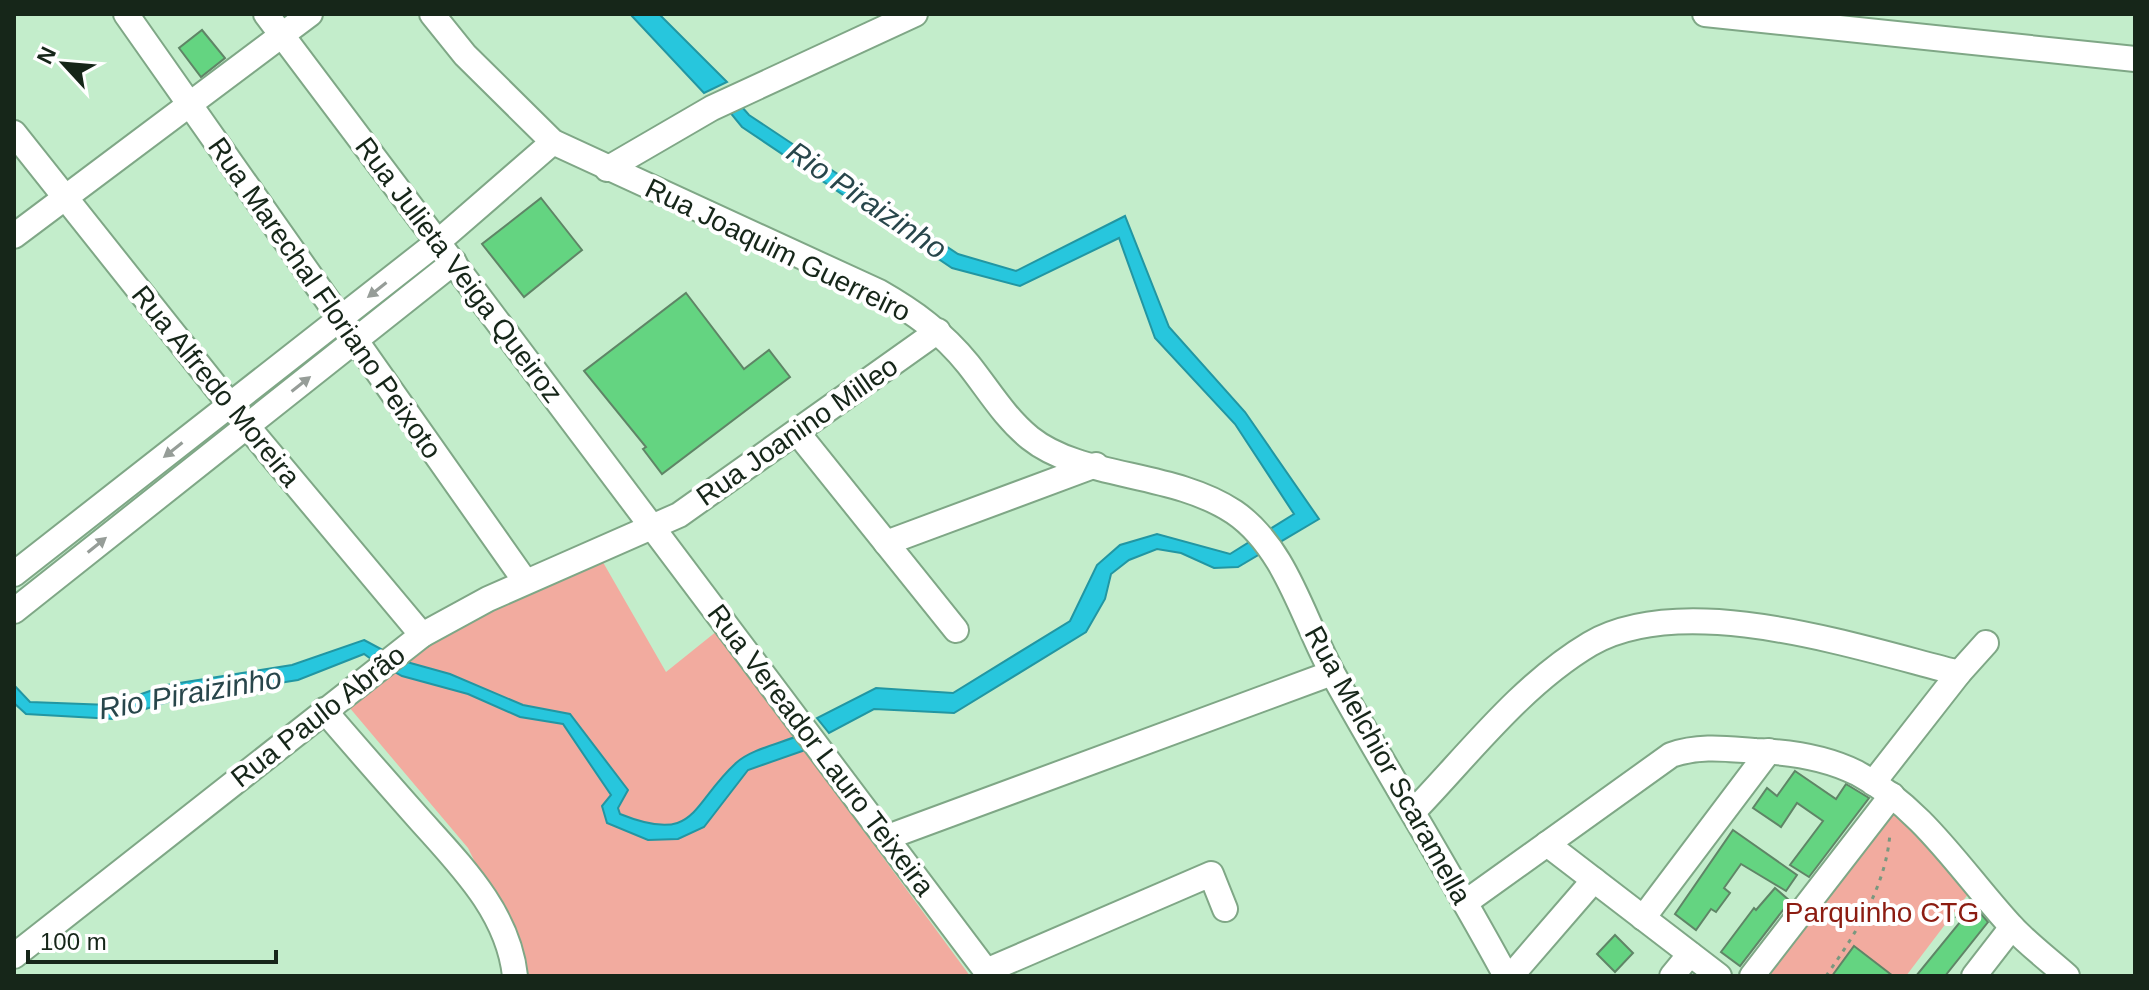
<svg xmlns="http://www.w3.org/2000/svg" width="2149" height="990" font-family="Arial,sans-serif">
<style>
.green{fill:#f2ab9f}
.water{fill:#27c6dd;stroke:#2296a2;stroke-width:2}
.building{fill:#64d481;stroke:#5f8566;stroke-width:2}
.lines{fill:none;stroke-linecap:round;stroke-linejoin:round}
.minor-casing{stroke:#7fa786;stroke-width:28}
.path{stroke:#79987f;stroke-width:3;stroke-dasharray:4 6;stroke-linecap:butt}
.minor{stroke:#fff;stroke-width:24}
.oneway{fill:#969d98}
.labels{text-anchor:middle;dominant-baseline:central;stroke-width:8;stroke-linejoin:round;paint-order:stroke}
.street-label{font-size:28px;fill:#162619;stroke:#fff}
.park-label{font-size:28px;fill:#8c1c11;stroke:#fff}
.water-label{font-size:30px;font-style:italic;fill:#28464b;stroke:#fff}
</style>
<rect width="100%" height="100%" fill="#c3edcb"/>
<g class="green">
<path d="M 600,557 L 666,672 L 717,631 L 970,976 L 521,976 L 521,955 L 468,848 L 349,707 L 433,636 Z"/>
<path d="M 1892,805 L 1969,893 L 1906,976 L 1760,976 Z"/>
</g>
<g class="water">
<path d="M 630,14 L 659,14 L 727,82 L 704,93 Z"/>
<path d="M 734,98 L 749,115 L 958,254 L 1016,271 L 1125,216 L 1169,327 L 1245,412 L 1319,519 L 1238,567 L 1214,568 L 1181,553 L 1157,549 L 1129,560 L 1111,574 L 1105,599 L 1086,632 L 954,713 L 874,709 L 829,733 L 817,718 L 876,688 L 953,693 L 1070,621 L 1097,565 L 1120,545 L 1157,534 L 1230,554 L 1294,514 L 1235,424 L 1155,338 L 1119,238 L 1020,286 L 952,268 L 742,127 L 724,105 Z"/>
<path d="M 364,640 L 381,649 L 371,659 L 364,654 L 298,680 L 174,700 L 114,719 L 26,714 L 14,703 L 14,685 L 30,702 L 110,705 L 167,685 L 292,665 Z"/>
<path d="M 396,659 L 450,674 L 523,705 L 570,714 L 628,790 L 618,808 L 620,814 C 697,845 690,805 736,763 C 751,749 782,743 800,735 L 811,748 L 748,770 L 704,827 L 678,839 L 648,840 L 607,823 L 602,806 L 611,795 L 563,724 L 520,717 L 468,694 L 402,676 L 386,667 Z"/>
</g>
<g class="building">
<path d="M 202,30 L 225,58 L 201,77 L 179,48 Z"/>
<path d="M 541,198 L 582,250 L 524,297 L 482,244 Z"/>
<path d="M 686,293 L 744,369 L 769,350 L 790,377 L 662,474 L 643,449 L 646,447 L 584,371 Z"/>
<path d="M 1795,771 L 1836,799 L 1846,784 L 1869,798 L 1809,877 L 1790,865 L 1823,821 L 1797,803 L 1781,827 L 1753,808 L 1767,788 L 1777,796 Z"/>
<path d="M 1733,830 L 1797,875 L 1786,891 L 1741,864 L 1724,888 L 1730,893 L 1716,912 L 1711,909 L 1696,930 L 1675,914 Z"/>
<path d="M 1775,888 L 1790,901 L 1740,966 L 1721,952 L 1754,908 L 1756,910 Z"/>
<path d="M 1969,900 L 1988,922 L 1945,976 L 1916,976 L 1961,921 L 1956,917 Z"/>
<path d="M 1615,935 L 1633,953 L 1615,972 L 1597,954 Z"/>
<path d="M 1854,946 L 1893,976 L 1832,976 Z"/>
</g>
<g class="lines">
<defs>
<g id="minor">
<path d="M 126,14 L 525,581"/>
<path d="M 266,14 L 990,976"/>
<path d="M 432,14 L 465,55 L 553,142 L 879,292 C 914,312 943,333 968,364 C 988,389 1005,418 1030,438 C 1081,479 1172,471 1234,512 C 1287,548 1304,623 1334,676 C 1390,777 1451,874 1506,976"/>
<path d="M 1705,14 L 2135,59"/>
<path d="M 14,133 L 247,426 L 422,635"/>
<path d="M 607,169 L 712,108 L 915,14"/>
<path d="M 14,236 L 310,14"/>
<path d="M 797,432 L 956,630"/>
<path d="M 886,543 L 1096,465"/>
<path d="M 14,574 L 439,241 L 553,142"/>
<path d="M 14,611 L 454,262"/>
<path d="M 1959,673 L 1986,643"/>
<path d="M 324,710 C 353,744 383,778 413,812 C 455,860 508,909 515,976"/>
<path d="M 1413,812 C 1468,755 1521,685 1590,644 C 1685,589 1859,648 1959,673 L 1873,783"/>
<path d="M 888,837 L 1332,673"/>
<path d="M 1547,844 L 1719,976"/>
<path d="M 1466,902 L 1671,755 C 1700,745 1727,749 1756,751 C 1789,752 1827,758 1857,773 C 1923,808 1963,874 2012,927 C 2029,945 2049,960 2067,976"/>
<path d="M 1643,918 L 1769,751"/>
<path d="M 14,956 L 422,635 L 488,599 L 679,515 L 938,331"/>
<path d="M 986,971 L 1211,874 L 1225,909"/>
<path d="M 1511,976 L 1594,880"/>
<path d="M 1672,976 L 1690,954"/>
<path d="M 1752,976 L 1892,795"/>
<path d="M 1974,976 L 2012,927"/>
</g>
</defs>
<use href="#minor" class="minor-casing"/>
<path class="path" d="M 1826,976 C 1856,934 1887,884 1890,832"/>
<use href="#minor" class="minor"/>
</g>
<defs><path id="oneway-solid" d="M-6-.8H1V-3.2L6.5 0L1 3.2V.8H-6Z" transform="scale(2)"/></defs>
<g class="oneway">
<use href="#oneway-solid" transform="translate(377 290) rotate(142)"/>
<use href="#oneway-solid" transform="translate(301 384) rotate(-38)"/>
<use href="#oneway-solid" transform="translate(173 450) rotate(142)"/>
<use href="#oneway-solid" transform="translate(97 545) rotate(-39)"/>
</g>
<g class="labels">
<g class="street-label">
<text transform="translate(778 250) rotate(26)">Rua Joaquim Guerreiro</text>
<text transform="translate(459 270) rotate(53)">Rua Julieta Veiga Queiroz</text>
<text transform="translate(325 298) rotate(55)">Rua Marechal Floriano Peixoto</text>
<text transform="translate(216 386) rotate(51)">Rua Alfredo Moreira</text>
<text transform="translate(797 431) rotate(-35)">Rua Joanino Milleo</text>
<text transform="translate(318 716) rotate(-38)">Rua Paulo Abrão</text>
<text transform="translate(821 750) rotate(53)">Rua Vereador Lauro Teixeira</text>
<text transform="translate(1388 765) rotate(61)">Rua Melchior Scaramella</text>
</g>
<g class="park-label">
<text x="1882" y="912">Parquinho CTG</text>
</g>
<g class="water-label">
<text transform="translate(867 200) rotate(34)">Rio Piraizinho</text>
<text transform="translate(190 693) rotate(-10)">Rio Piraizinho</text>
</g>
</g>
<rect width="2149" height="990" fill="none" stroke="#162619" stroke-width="32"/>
<g transform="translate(64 64) rotate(296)" stroke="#ffffff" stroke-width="6" paint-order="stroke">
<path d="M0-6L14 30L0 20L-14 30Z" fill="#162619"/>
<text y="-12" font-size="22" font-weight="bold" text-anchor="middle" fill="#162619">N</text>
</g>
<path d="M28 950v12h248v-12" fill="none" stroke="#162619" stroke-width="4"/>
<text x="40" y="950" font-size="24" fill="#162619" stroke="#ffffff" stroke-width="6" paint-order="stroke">100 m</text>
</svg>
